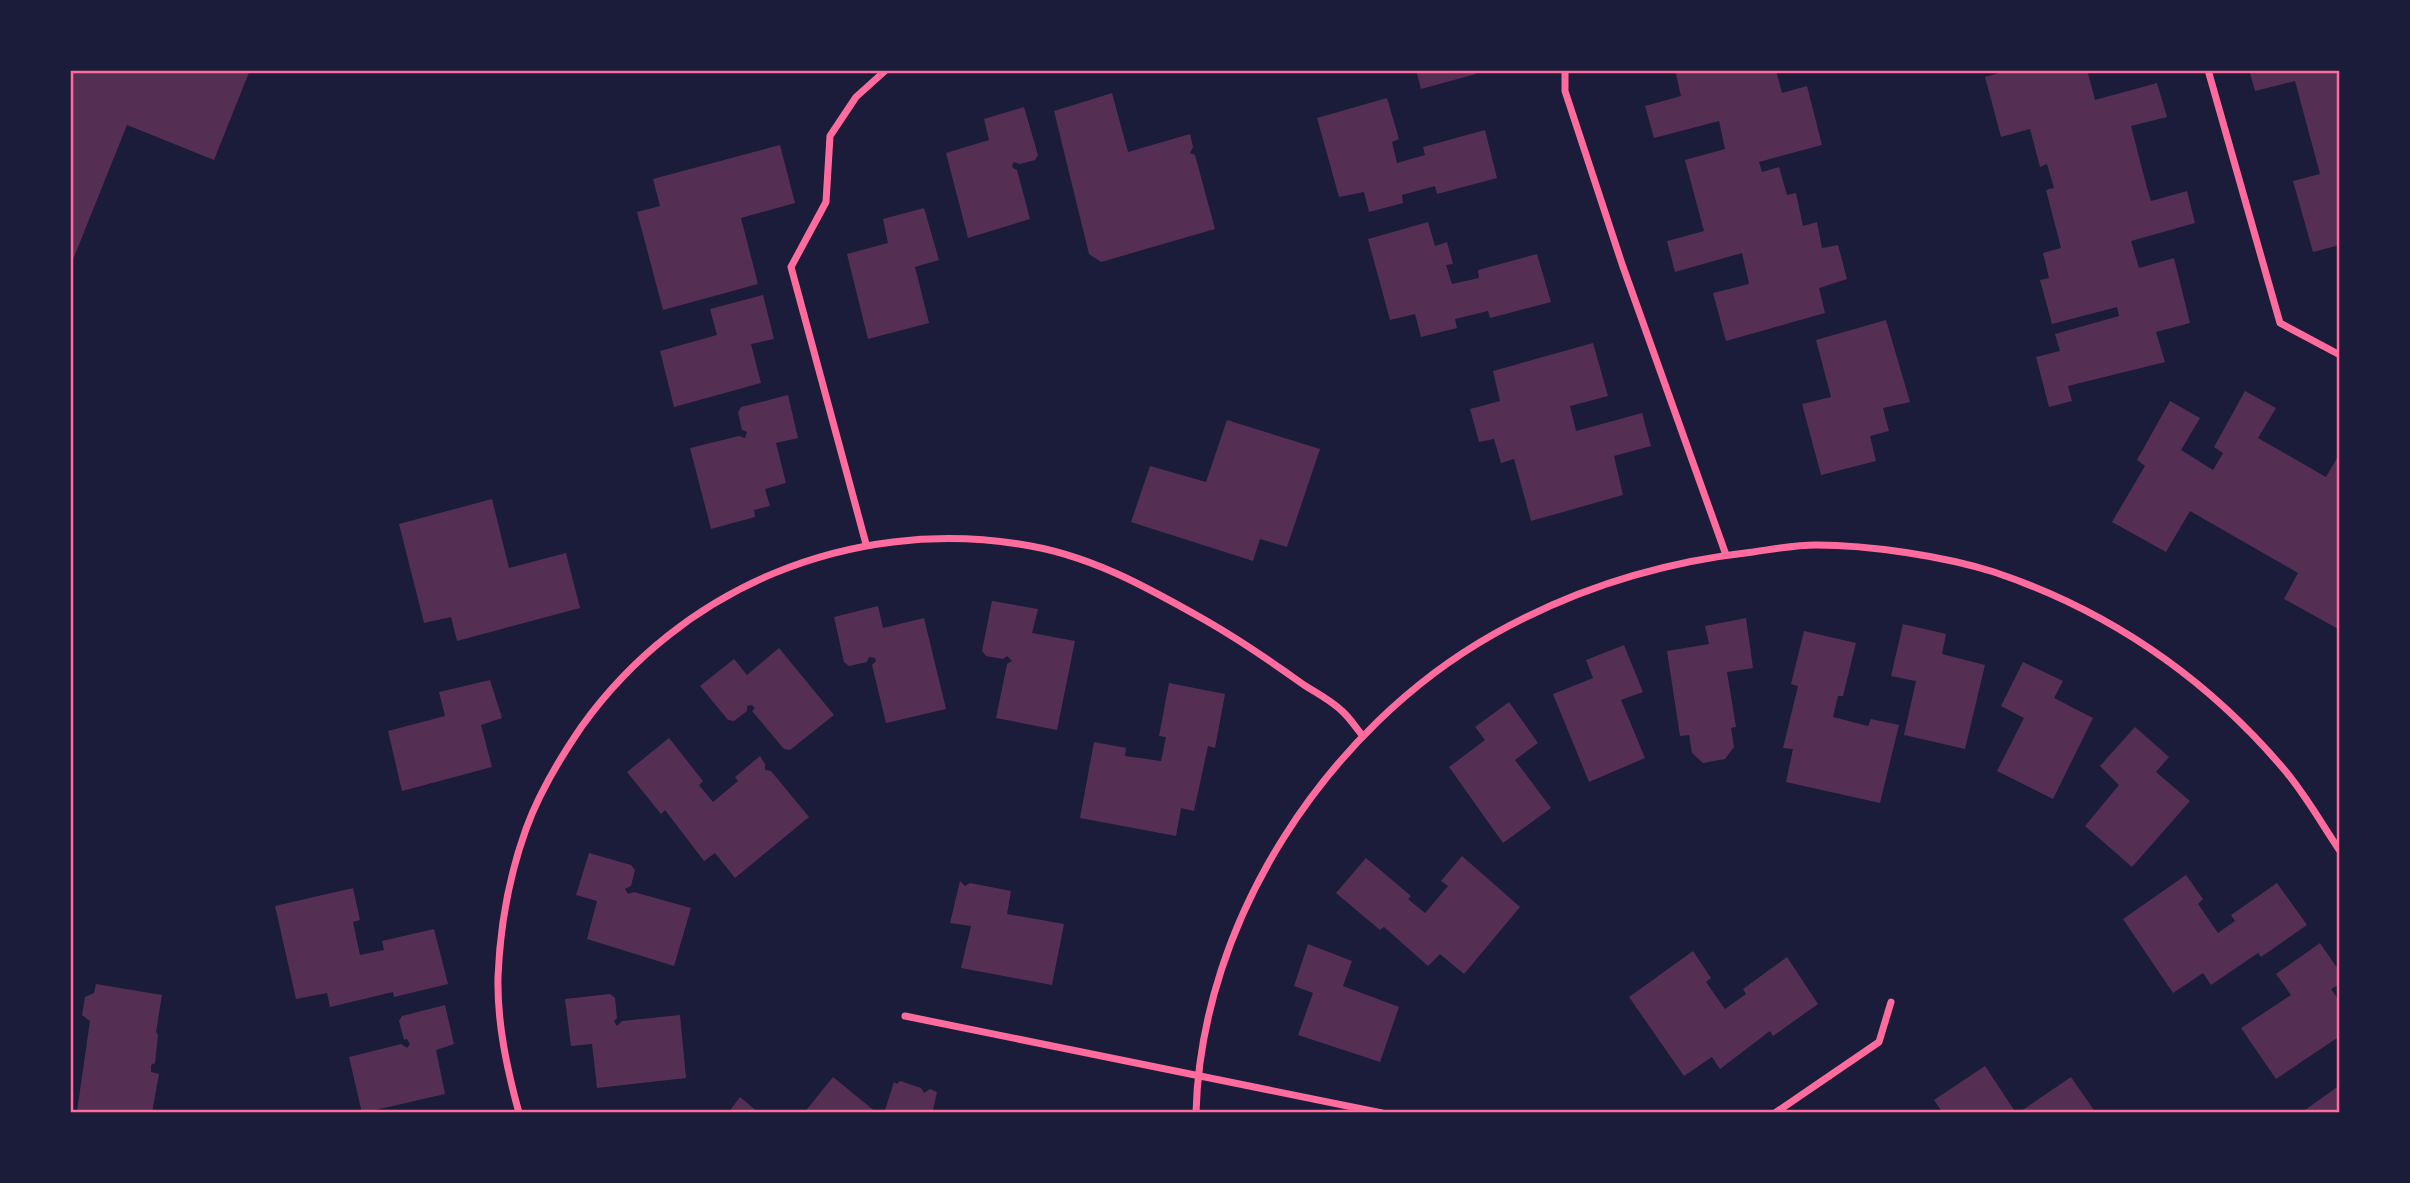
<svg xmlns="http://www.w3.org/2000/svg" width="2410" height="1183" font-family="Mulish,sans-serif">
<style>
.building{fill:#542f53}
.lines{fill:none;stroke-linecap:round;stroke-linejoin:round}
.minor{stroke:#ff6b9d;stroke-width:7}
.neatline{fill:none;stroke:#ff6b9d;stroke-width:2.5}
</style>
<rect width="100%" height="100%" fill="#1b1b3a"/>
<g class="building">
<path d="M 70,70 L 250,70 L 214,160 L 127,125 L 70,267 Z"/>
<path d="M 1416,70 L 1475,70 L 1476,74 L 1421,89 Z"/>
<path d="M 1675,70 L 1776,70 L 1782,93 L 1807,86 L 1822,145 L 1759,162 L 1762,172 L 1779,167 L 1787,195 L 1796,193 L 1803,226 L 1817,222 L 1822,248 L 1838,245 L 1847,279 L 1819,288 L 1825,313 L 1726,341 L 1713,293 L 1749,284 L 1742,253 L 1675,272 L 1667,241 L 1704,231 L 1685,160 L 1725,149 L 1719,121 L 1654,138 L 1645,106 L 1681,96 Z"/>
<path d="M 2009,70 L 2095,70 L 2088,73 L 2095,100 L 2157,83 L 2167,117 L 2131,126 L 2147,188 L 2151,201 L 2187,191 L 2195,223 L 2131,241 L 2139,268 L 2174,258 L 2190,323 L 2156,332 L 2165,362 L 2068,386 L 2072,401 L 2049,407 L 2036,357 L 2060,351 L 2055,334 L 2119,316 L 2117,307 L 2052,324 L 2040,280 L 2049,278 L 2043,253 L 2061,248 L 2046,190 L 2054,188 L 2047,164 L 2040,167 L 2030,129 L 2001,137 L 1985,77 Z"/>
<path d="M 2249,70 L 2340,70 L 2340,245 L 2313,252 L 2293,181 L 2320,174 L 2295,81 L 2255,91 Z"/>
<path d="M 1112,93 L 1128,152 L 1190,134 L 1193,147 L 1190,153 L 1195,155 L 1215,229 L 1101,262 L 1089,254 L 1054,111 Z"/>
<path d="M 1387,98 L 1399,139 L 1392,142 L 1397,163 L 1425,155 L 1423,147 L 1485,130 L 1497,178 L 1437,194 L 1435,186 L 1402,195 L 1403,203 L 1369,212 L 1364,192 L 1339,197 L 1317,118 Z"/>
<path d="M 1024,107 L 1038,155 L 1035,160 L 1020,164 L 1014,162 L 1012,165 L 1013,168 L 1017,170 L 1030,219 L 968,238 L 946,153 L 989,140 L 984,119 Z"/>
<path d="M 780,145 L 795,203 L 741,218 L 758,284 L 663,310 L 637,212 L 660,206 L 653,179 Z"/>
<path d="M 924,208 L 939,260 L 915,267 L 929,323 L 868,339 L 847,254 L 888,243 L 883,219 Z"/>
<path d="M 1428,222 L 1435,246 L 1447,242 L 1453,264 L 1446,265 L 1452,284 L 1479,278 L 1478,270 L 1537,254 L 1551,302 L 1490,318 L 1488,311 L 1455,319 L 1457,328 L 1421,337 L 1415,314 L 1390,320 L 1368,239 Z"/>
<path d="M 763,295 L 774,339 L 751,344 L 761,383 L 674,407 L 660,351 L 717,335 L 710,309 Z"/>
<path d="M 1886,320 L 1910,402 L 1883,408 L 1889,431 L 1870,436 L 1876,461 L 1821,475 L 1802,404 L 1831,397 L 1816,340 Z"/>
<path d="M 1593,343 L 1608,396 L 1570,406 L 1576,431 L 1642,413 L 1651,446 L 1614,456 L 1623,495 L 1531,521 L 1514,459 L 1501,463 L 1494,439 L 1479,442 L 1470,409 L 1500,401 L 1493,371 Z"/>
<path d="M 2245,391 L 2276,408 L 2258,438 L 2326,477 L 2340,453 L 2340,630 L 2284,599 L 2298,573 L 2190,511 L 2166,552 L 2112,522 L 2145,466 L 2137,460 L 2170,401 L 2200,418 L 2181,450 L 2213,470 L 2223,453 L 2214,447 Z"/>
<path d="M 788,395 L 798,438 L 776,443 L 786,483 L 765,489 L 770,506 L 754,510 L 755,517 L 711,529 L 690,448 L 739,436 L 745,438 L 747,432 L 742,430 L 738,412 L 741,407 Z"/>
<path d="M 1227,420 L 1320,449 L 1287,547 L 1260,539 L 1253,561 L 1131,522 L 1150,466 L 1206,482 Z"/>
<path d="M 492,499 L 509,568 L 566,553 L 580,608 L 457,641 L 451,617 L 424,623 L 399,524 Z"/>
<path d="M 992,601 L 1038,609 L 1032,633 L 1075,641 L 1057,730 L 996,718 L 1007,664 L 1012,661 L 1007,656 L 1003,659 L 986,656 L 982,651 Z"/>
<path d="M 878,606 L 883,628 L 924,618 L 946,709 L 886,723 L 872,665 L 876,661 L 875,658 L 869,657 L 867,662 L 849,666 L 844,662 L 834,617 Z"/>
<path d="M 1746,618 L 1753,668 L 1727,672 L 1736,727 L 1731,728 L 1734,747 L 1725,759 L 1703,763 L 1692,753 L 1689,735 L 1680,736 L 1667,651 L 1709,644 L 1705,626 Z"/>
<path d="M 1903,624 L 1946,634 L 1942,654 L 1985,665 L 1965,749 L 1904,735 L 1916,681 L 1891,676 Z"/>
<path d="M 1804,631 L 1856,643 L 1843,696 L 1838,696 L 1833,717 L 1868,726 L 1871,719 L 1899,725 L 1880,803 L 1786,782 L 1793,749 L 1783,748 L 1798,686 L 1791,684 Z"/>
<path d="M 1624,645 L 1643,692 L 1621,700 L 1645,758 L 1589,782 L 1553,694 L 1593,678 L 1586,660 Z"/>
<path d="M 779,648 L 834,715 L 790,750 L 784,749 L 752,711 L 755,708 L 752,705 L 747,706 L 747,711 L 734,721 L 728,720 L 700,686 L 734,659 L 747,675 Z"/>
<path d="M 2023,662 L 2063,681 L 2054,698 L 2093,718 L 2053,799 L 1997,771 L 2024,718 L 2001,706 Z"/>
<path d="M 490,680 L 502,718 L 481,725 L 492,767 L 402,791 L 388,731 L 445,716 L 439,692 Z"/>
<path d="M 1169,683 L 1225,694 L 1215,748 L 1208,746 L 1194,811 L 1181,808 L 1176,836 L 1080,818 L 1094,742 L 1126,748 L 1125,756 L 1161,761 L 1166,737 L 1159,736 Z"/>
<path d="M 1509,702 L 1538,743 L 1515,760 L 1551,808 L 1503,843 L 1449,767 L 1485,740 L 1475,727 Z"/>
<path d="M 2135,727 L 2169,757 L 2156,772 L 2190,801 L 2132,867 L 2085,826 L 2119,785 L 2100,766 Z"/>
<path d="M 669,738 L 703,781 L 699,785 L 713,802 L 738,781 L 735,777 L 760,756 L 765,764 L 765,770 L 771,771 L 809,817 L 735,878 L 715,853 L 704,861 L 665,810 L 661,814 L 627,772 Z"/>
<path d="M 589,853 L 631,865 L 635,870 L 631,886 L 625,889 L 628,894 L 634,892 L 691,908 L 674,966 L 587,939 L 597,901 L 576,895 Z"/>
<path d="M 1462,856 L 1520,907 L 1464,974 L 1440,954 L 1428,966 L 1384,927 L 1380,930 L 1336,893 L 1366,858 L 1411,896 L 1408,899 L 1425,913 L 1448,886 L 1441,881 Z"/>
<path d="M 2186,875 L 2203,899 L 2198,904 L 2218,933 L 2235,921 L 2231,915 L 2277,883 L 2307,925 L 2261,957 L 2258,953 L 2211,985 L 2203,973 L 2173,993 L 2123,919 Z"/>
<path d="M 960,881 L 965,886 L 970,883 L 1011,891 L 1007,914 L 1064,924 L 1052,985 L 961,968 L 971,926 L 950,923 Z"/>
<path d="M 353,888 L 360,920 L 353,922 L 360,955 L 384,950 L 382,941 L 434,929 L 448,984 L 394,997 L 393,992 L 330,1007 L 327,993 L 296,999 L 275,906 Z"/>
<path d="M 2320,943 L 2340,972 L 2340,984 L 2331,989 L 2340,1002 L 2340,1036 L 2276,1079 L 2241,1028 L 2291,995 L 2276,974 Z"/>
<path d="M 1308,944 L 1352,961 L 1343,986 L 1399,1007 L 1380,1062 L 1298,1035 L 1313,993 L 1294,986 Z"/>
<path d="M 1693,951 L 1711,978 L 1706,982 L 1725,1009 L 1746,994 L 1743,989 L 1787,957 L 1818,1004 L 1773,1036 L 1770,1031 L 1720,1069 L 1712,1057 L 1684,1076 L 1629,997 Z"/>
<path d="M 96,984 L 162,995 L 156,1032 L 158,1035 L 155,1063 L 151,1065 L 151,1072 L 159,1074 L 152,1113 L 90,1113 L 77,1111 L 90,1021 L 82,1015 L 85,997 L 94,993 Z"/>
<path d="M 610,994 L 615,998 L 617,1018 L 614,1021 L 617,1026 L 622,1021 L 680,1015 L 686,1078 L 597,1088 L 592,1044 L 571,1046 L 565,999 Z"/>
<path d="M 445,1005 L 454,1044 L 436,1050 L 445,1094 L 362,1113 L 349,1057 L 401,1044 L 407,1048 L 410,1044 L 407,1039 L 404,1040 L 399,1021 L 402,1016 Z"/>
<path d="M 1985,1066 L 2016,1113 L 1943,1113 L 1934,1100 Z"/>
<path d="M 833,1077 L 877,1113 L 804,1113 Z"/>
<path d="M 2071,1077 L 2096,1113 L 2018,1113 Z"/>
<path d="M 900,1081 L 921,1088 L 924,1093 L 930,1089 L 937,1092 L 933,1110 L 941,1113 L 884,1113 L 894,1082 L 897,1084 Z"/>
<path d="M 2340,1085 L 2340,1113 L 2307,1113 L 2305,1110 Z"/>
<path d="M 740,1097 L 759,1113 L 728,1113 Z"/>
</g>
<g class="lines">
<g class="minor">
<path d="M 1565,70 L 1565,91 L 1622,264 L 1726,555"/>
<path d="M 2208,70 L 2280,323 L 2340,355"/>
<path d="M 866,544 L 791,267 L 826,202 L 830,136 L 856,97 L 886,70"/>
<path d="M 905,1016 L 1382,1113"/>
<path d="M 519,1113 C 507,1069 497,1023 498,977 C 500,928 509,876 526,829 C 539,793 560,758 582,726 C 682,587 849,518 1019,544 C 1088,554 1145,586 1205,620 C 1240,640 1272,662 1304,685 C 1317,693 1332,701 1342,711 C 1350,718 1356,728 1363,736"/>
<path d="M 1196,1113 C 1201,921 1327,728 1494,634 C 1574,589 1662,562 1753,552 C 1774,549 1795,545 1816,545 C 1869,545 1943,556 1994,572 C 2107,610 2204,676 2282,767 C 2304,792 2321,823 2340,851"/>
<path d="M 1775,1113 L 1879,1042 L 1891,1002"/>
</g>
</g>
<rect width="2410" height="1183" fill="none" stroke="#1b1b3a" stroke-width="144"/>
<rect x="72" y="72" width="2266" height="1039" class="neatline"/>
</svg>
